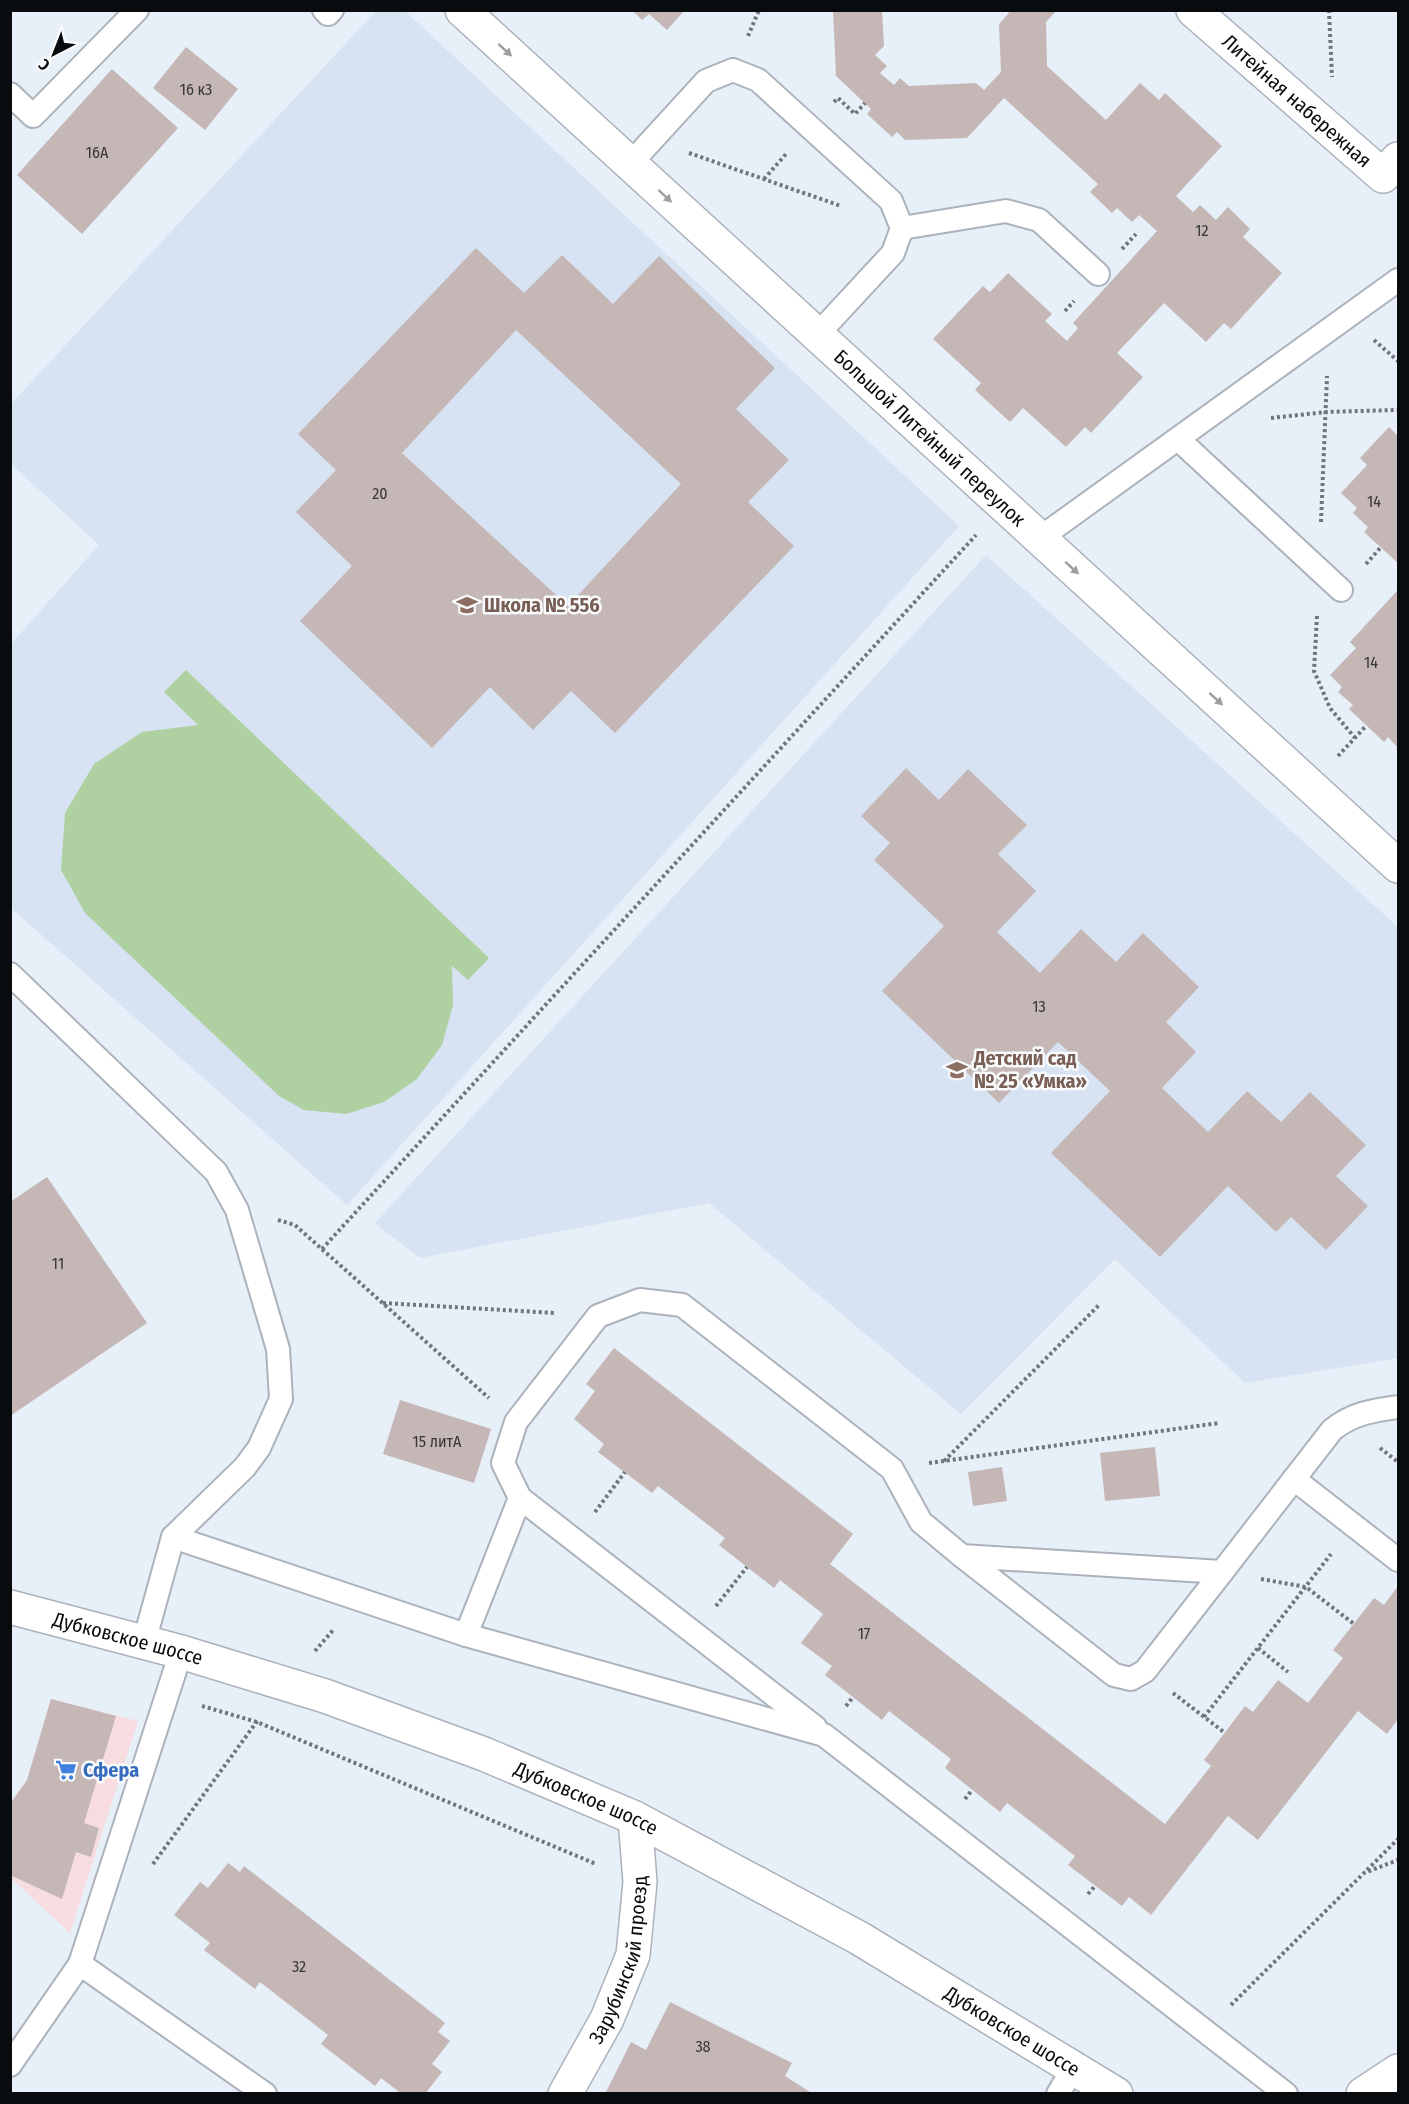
<svg xmlns="http://www.w3.org/2000/svg" width="1409" height="2104" font-family="'Fira Sans Condensed',sans-serif">
<style>
.commercial{fill:#f7dce0}
.built{fill:#d7e3f2}
.green{fill:#afd1a1}
.building{fill:#c4b7b6;fill-rule:evenodd}
.lines{fill:none;stroke-linecap:round;stroke-linejoin:round}
.service-casing{stroke:#acb2bb;stroke-width:26}
.minor-casing{stroke:#acb2bb;stroke-width:36}
.path{stroke:#70757b;stroke-width:4;stroke-dasharray:3 3;stroke-linecap:butt}
.service{stroke:#fff;stroke-width:22}
.minor{stroke:#fff;stroke-width:33}
.oneway{fill:#9d9e9f}
.labels{text-anchor:middle;dominant-baseline:central;stroke-width:5;stroke-linejoin:round;paint-order:stroke}
.number-label{font-size:16px;fill:#383739}
.street-label{font-size:20px;fill:#090c0f;stroke:#fafbfd}
.education-label{font-size:20px;font-weight:bold;fill:#785e54;stroke:#fafbfd;text-anchor:start}
.shop-label{font-size:20px;font-weight:bold;fill:#366cbe;stroke:#fafbfd;text-anchor:start}
</style>
<rect width="100%" height="100%" fill="#e7eff8"/>
<path class="commercial" d="M 51,1699 L 138,1721 L 70,1933 L 11,1878 L 10,1804 L 27,1780 Z"/>
<g class="built">
<path d="M 376,11 L 405,11 L 959,526 L 347,1205 L 11,908 L 11,644 L 99,545 L 11,464 L 10,405 Z"/>
<path d="M 986,555 L 1398,927 L 1398,1358 L 1245,1383 L 1115,1259 L 961,1414 L 709,1203 L 420,1258 L 375,1223 Z"/>
</g>
<path class="green" d="M 186,670 L 489,958 L 468,980 L 452,966 L 453,1005 L 442,1045 L 417,1079 L 384,1102 L 346,1114 L 304,1110 L 279,1096 L 85,913 L 61,870 L 65,813 L 94,764 L 142,732 L 198,725 L 164,692 Z"/>
<g class="building">
<path d="M 632,10 L 685,10 L 667,30 L 649,14 L 642,20 Z"/>
<path d="M 833,10 L 882,10 L 884,46 L 875,55 L 887,66 L 880,73 L 894,85 L 900,78 L 909,86 L 976,83 L 984,90 L 1001,72 L 999,24 L 1009,13 L 1007,10 L 1057,10 L 1046,22 L 1047,66 L 1106,120 L 1140,83 L 1159,100 L 1165,93 L 1222,146 L 1176,196 L 1193,212 L 1200,205 L 1216,220 L 1228,207 L 1250,229 L 1243,237 L 1282,273 L 1231,329 L 1224,323 L 1206,342 L 1164,303 L 1117,353 L 1143,377 L 1091,433 L 1085,427 L 1066,447 L 1023,408 L 1010,422 L 975,390 L 981,383 L 933,339 L 983,286 L 990,292 L 1008,273 L 1052,314 L 1045,321 L 1067,341 L 1078,328 L 1073,323 L 1157,231 L 1139,215 L 1132,222 L 1117,208 L 1112,213 L 1090,192 L 1098,184 L 1004,98 L 967,138 L 905,140 L 897,132 L 892,137 L 867,114 L 871,109 L 836,76 Z"/>
<path d="M 186,47 L 238,89 L 205,130 L 153,88 Z"/>
<path d="M 112,69 L 178,128 L 82,234 L 17,175 Z"/>
<path d="M 476,248 L 524,293 L 562,255 L 613,304 L 659,256 L 775,368 L 736,409 L 789,460 L 748,502 L 794,546 L 615,733 L 571,691 L 533,730 L 490,687 L 432,748 L 300,621 L 352,566 L 296,512 L 336,470 L 298,434 ZM 516,330 L 681,484 L 568,606 L 402,453 Z"/>
<path d="M 1389,427 L 1398,436 L 1398,563 L 1364,532 L 1368,527 L 1353,513 L 1357,508 L 1341,493 L 1367,465 L 1360,458 Z"/>
<path d="M 1397,591 L 1398,592 L 1398,748 L 1388,737 L 1384,742 L 1349,709 L 1353,705 L 1338,692 L 1342,687 L 1330,675 L 1356,648 L 1350,642 Z"/>
<path d="M 906,768 L 939,800 L 968,769 L 1027,825 L 998,854 L 1036,891 L 997,932 L 1040,973 L 1081,929 L 1116,962 L 1143,933 L 1199,987 L 1166,1022 L 1196,1052 L 1162,1088 L 1208,1132 L 1247,1091 L 1281,1122 L 1310,1092 L 1366,1145 L 1336,1176 L 1368,1206 L 1326,1250 L 1291,1217 L 1276,1232 L 1228,1186 L 1160,1257 L 1051,1153 L 1110,1091 L 1058,1042 L 999,1103 L 882,991 L 944,926 L 874,860 L 890,843 L 861,816 Z"/>
<path d="M 47,1177 L 147,1323 L 10,1416 L 10,1202 Z"/>
<path d="M 614,1348 L 853,1534 L 830,1564 L 1165,1824 L 1211,1766 L 1204,1760 L 1245,1706 L 1253,1712 L 1278,1680 L 1308,1703 L 1343,1658 L 1333,1650 L 1374,1598 L 1384,1605 L 1398,1586 L 1398,1719 L 1387,1734 L 1358,1711 L 1258,1840 L 1228,1816 L 1151,1915 L 1129,1897 L 1122,1906 L 1068,1865 L 1075,1856 L 1007,1803 L 1000,1812 L 945,1768 L 951,1759 L 889,1711 L 882,1720 L 825,1675 L 832,1666 L 801,1643 L 823,1614 L 780,1580 L 774,1588 L 719,1545 L 725,1538 L 658,1486 L 652,1493 L 598,1452 L 604,1444 L 574,1419 L 595,1391 L 586,1384 Z"/>
<path d="M 400,1400 L 491,1429 L 474,1483 L 383,1454 Z"/>
<path d="M 1155,1447 L 1160,1496 L 1105,1501 L 1100,1453 Z"/>
<path d="M 1002,1467 L 1007,1501 L 973,1506 L 968,1472 Z"/>
<path d="M 51,1699 L 116,1716 L 84,1823 L 99,1828 L 91,1857 L 76,1852 L 62,1899 L 10,1875 L 10,1804 L 27,1780 Z"/>
<path d="M 228,1863 L 240,1872 L 244,1866 L 445,2023 L 438,2032 L 450,2041 L 432,2064 L 442,2072 L 425,2094 L 402,2094 L 381,2078 L 375,2086 L 321,2044 L 328,2035 L 260,1982 L 255,1989 L 204,1950 L 210,1943 L 174,1915 L 200,1882 L 208,1888 Z"/>
<path d="M 670,2002 L 792,2063 L 785,2076 L 813,2094 L 605,2094 L 631,2042 L 646,2050 Z"/>
</g>
<g class="lines">
<defs>
<g id="service">
<path d="M 324,10 L 328,14 L 332,10"/>
<path d="M 10,94 L 33,116 L 137,10"/>
<path d="M 630,164 L 706,81 L 733,70 L 758,80 L 891,201 L 902,228 L 893,253 L 817,335"/>
<path d="M 902,228 L 1006,211 L 1039,220 L 1098,274"/>
<path d="M 1178,439 L 1341,590"/>
<path d="M 1040,538 L 1398,280"/>
<path d="M 10,974 L 216,1172 L 237,1210 L 278,1349 L 281,1399 L 259,1448 L 245,1467 L 173,1537 L 144,1642"/>
<path d="M 1294,1479 L 1398,1560"/>
<path d="M 520,1498 L 815,1727"/>
<path d="M 173,1537 L 466,1635 L 824,1735 L 1286,2094"/>
<path d="M 962,1556 L 1114,1675 L 1131,1679 L 1145,1671 L 1222,1572"/>
<path d="M 466,1635 L 520,1498 L 503,1463 L 516,1422 L 598,1316 L 640,1300 L 682,1305 L 892,1469 L 921,1522 L 962,1556 L 1222,1572 L 1332,1430 C 1353,1413 1372,1411 1398,1407"/>
<path d="M 80,1964 L 265,2094"/>
<path d="M 10,2065 L 80,1964 L 181,1652"/>
<path d="M 1058,2094 L 1074,2067"/>
</g>
<g id="minor">
<path id="s1" d="M 462,10 L 1398,866"/>
<path id="s2" d="M 1193,10 L 1383,176 L 1398,159"/>
<path id="s3" d="M 10,1607 L 181,1652 L 325,1696 L 484,1754 L 635,1818 L 859,1938 L 1116,2094"/>
<path id="s4" d="M 565,2094 L 607,2019 L 633,1955 L 640,1882 L 635,1818"/>
<path d="M 1363,2094 L 1398,2071"/>
</g>
</defs>
<use href="#service" class="service-casing"/>
<use href="#minor" class="minor-casing"/>
<g class="path">
<path d="M 1329,10 L 1332,77"/>
<path d="M 748,36 L 759,10"/>
<path d="M 834,102 L 838,98 L 855,114 L 865,103"/>
<path d="M 689,153 L 841,206"/>
<path d="M 764,179 L 786,154"/>
<path d="M 1122,249 L 1136,234"/>
<path d="M 1065,311 L 1074,301"/>
<path d="M 1374,340 L 1398,361"/>
<path d="M 1271,418 L 1326,412 L 1398,410"/>
<path d="M 1321,522 L 1327,376"/>
<path d="M 1366,564 L 1381,547"/>
<path d="M 1317,616 L 1314,671 L 1330,708 L 1355,738"/>
<path d="M 1338,756 L 1366,726"/>
<path d="M 278,1220 L 295,1225 L 489,1398"/>
<path d="M 322,1249 L 976,535"/>
<path d="M 383,1303 L 555,1313"/>
<path d="M 1380,1448 L 1398,1462"/>
<path d="M 944,1461 L 1100,1304"/>
<path d="M 929,1463 L 1219,1423"/>
<path d="M 595,1512 L 625,1472"/>
<path d="M 1261,1579 L 1306,1587 L 1354,1624"/>
<path d="M 716,1606 L 747,1567"/>
<path d="M 1258,1648 L 1288,1672"/>
<path d="M 315,1651 L 334,1629"/>
<path d="M 1173,1693 L 1225,1733"/>
<path d="M 202,1706 L 257,1722 L 596,1864"/>
<path d="M 846,1706 L 853,1697"/>
<path d="M 1204,1717 L 1331,1554"/>
<path d="M 965,1799 L 972,1790"/>
<path d="M 153,1864 L 258,1720"/>
<path d="M 1367,1870 L 1398,1839"/>
<path d="M 1088,1894 L 1095,1886"/>
<path d="M 1231,2005 L 1364,1873 L 1398,1860"/>
</g>
<use href="#service" class="service"/>
<use href="#minor" class="minor"/>
</g>
<defs><path id="oneway-solid" d="M-6-.8H1V-3.2L6.5 0L1 3.2V.8H-6Z" transform="scale(1.5)"/></defs>
<g class="oneway">
<use href="#oneway-solid" transform="translate(505 50) rotate(42)"/>
<use href="#oneway-solid" transform="translate(665 196) rotate(43)"/>
<use href="#oneway-solid" transform="translate(1072 568) rotate(42)"/>
<use href="#oneway-solid" transform="translate(1216 699) rotate(42)"/>
</g>
<defs>
<symbol id="school-bare" viewBox="-9 -9 18 18"><path d="M0-5L7-2L0 1L-7-2ZM-4 1L0 2.5L4 1V4Q0 6-4 4Z" fill="#8d6e63" stroke="#fafbfd" stroke-width="2.5" paint-order="stroke"/></symbol>
<symbol id="supermarket-bare" viewBox="-9 -9 18 18"><path d="M-6-5.5h2.5l.6 2H6L4.5 2H-2.5L-4.4-4H-6ZM-1.5 3.2a1.3 1.3 0 1 0 .1 0ZM3 3.2a1.3 1.3 0 1 0 .1 0Z" fill="#3f7fe0" stroke="#fafbfd" stroke-width="2.5" paint-order="stroke"/></symbol>
</defs>
<g fill-rule="evenodd">
<use href="#school-bare" x="452" y="590" width="30" height="30"/>
<use href="#school-bare" x="942" y="1055" width="30" height="30"/>
<use href="#supermarket-bare" x="51" y="1755" width="30" height="30"/>
</g>
<g class="labels">
<g class="number-label">
<text x="196" y="89">16 к3</text>
<text x="97" y="152">16А</text>
<text x="1202" y="230">12</text>
<text x="380" y="493">20</text>
<text x="1374" y="501">14</text>
<text x="1371" y="662">14</text>
<text x="1039" y="1006">13</text>
<text x="58" y="1263">11</text>
<text x="437" y="1441">15 литА</text>
<text x="864" y="1633">17</text>
<text x="299" y="1966">32</text>
<text x="703" y="2046">38</text>
</g>
<g class="street-label">
<text stroke="none"><textPath href="#s2" startOffset="138">Литейная набережная</textPath></text>
<text stroke="none"><textPath href="#s1" startOffset="634">Большой Литейный переулок</textPath></text>
<text stroke="none"><textPath href="#s3" startOffset="122">Дубковское шоссе</textPath></text>
<text stroke="none"><textPath href="#s3" startOffset="608">Дубковское шоссе</textPath></text>
<text stroke="none"><textPath href="#s4" startOffset="147">Зарубинский проезд</textPath></text>
<text stroke="none"><textPath href="#s3" startOffset="1094">Дубковское шоссе</textPath></text>
</g>
<g class="education-label">
<text x="484" y="605">Школа № 556</text>
<text x="974" y="1058">Детский сад<tspan x="974" dy="23">№ 25 «Умка»</tspan></text>
</g>
<g class="shop-label">
<text x="83" y="1770">Сфера</text>
</g>
</g>
<rect width="1409" height="2104" fill="none" stroke="#090c0f" stroke-width="24"/>
<g transform="translate(54 54) rotate(222)" stroke="#fafbfd" stroke-width="4.5" paint-order="stroke">
<path d="M0-4.5L10 22L0 15L-10 22Z" fill="#090c0f"/>
<text y="-9" font-size="16" font-weight="bold" text-anchor="middle" fill="#090c0f">С</text>
</g>
</svg>
